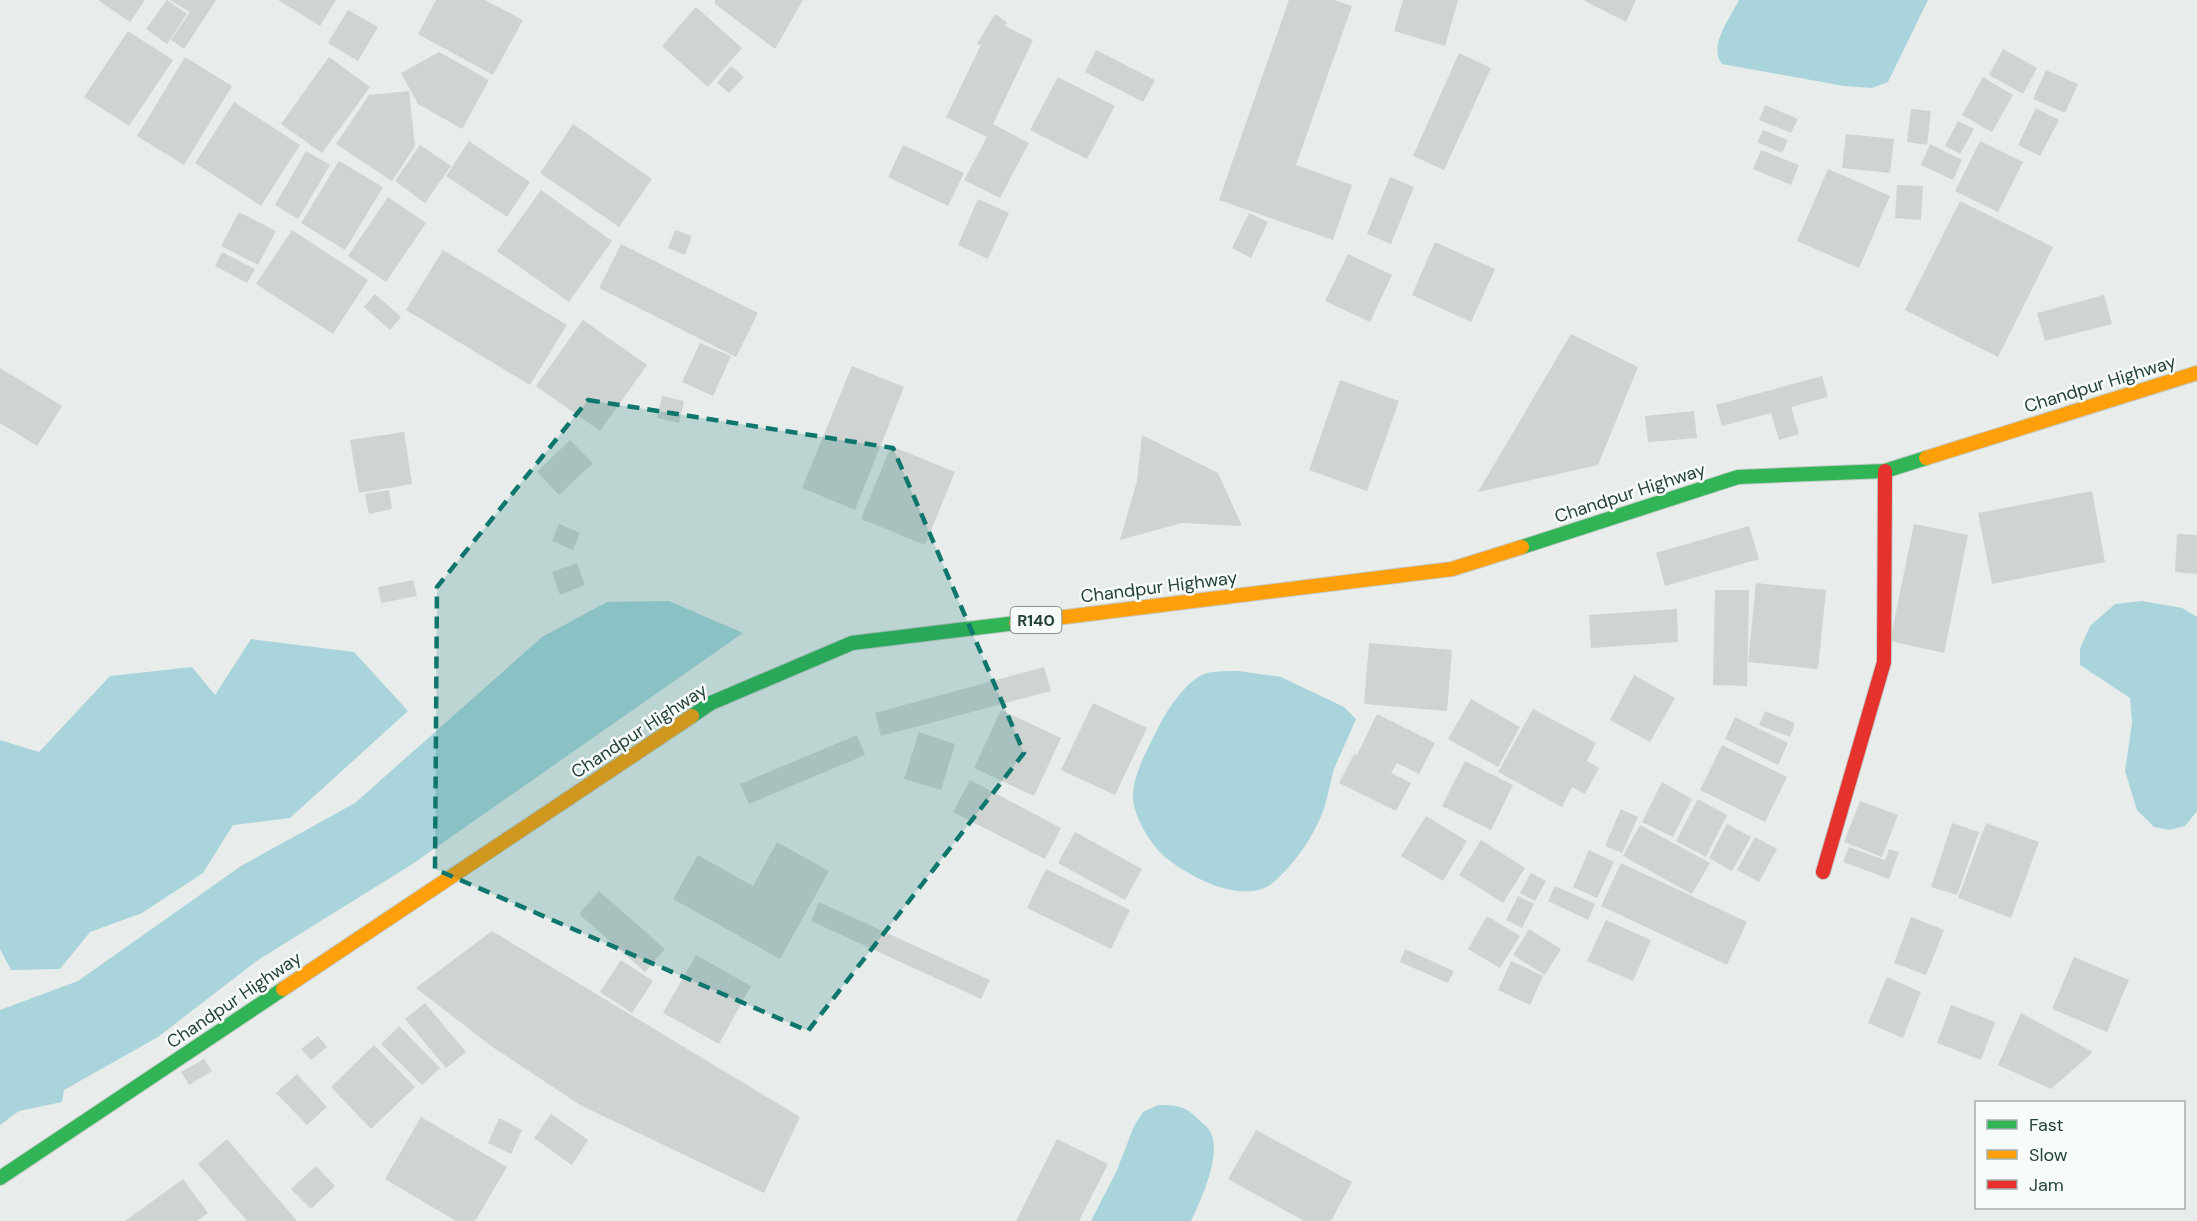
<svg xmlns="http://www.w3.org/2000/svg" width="2197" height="1221" font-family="'DM Sans',sans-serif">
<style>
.water{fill:#a9d4db}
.building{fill:#cfd4d2}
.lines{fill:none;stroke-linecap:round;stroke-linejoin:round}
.fast-casing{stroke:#c3cbc8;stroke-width:16}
.slow-casing{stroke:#c3cbc8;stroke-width:16}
.jam-casing{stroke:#c3cbc8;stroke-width:16}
.fast{stroke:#30b455;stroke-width:14}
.slow{stroke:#ff9f0a;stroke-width:14}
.jam{stroke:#e5322d;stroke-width:14}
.marked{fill:#0f766e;fill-opacity:0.2;stroke:#0f766e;stroke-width:4.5;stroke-dasharray:12 8;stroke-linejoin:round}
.labels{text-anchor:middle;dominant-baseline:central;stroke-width:5;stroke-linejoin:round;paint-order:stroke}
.shield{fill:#f7fbf9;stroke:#637a73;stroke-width:1.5}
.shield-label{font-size:16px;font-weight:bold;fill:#24423a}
.street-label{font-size:18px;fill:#24423a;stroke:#f7fbf9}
</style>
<rect width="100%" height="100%" fill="#e8edeb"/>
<g class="water">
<path d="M 1739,0 L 1928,0 L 1888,82 L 1872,88 L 1844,86 L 1722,64 C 1708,46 1730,18 1739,0 Z"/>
<path d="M 669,601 L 743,633 L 411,865 L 258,960 L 158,1037 L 64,1090 L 62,1102 L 19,1111 L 0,1125 L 0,1010 L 78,981 L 241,866 L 355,803 L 542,637 L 607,602 Z"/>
<path d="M 2142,601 L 2182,608 L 2197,617 L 2197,811 L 2185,826 L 2169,830 L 2154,827 L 2137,810 L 2125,771 L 2132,723 L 2130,698 L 2080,665 L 2080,649 L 2090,626 L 2115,604 Z"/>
<path d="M 251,639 L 354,652 L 408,711 L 290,818 L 233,825 L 203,873 L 142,913 L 90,932 L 60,969 L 11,970 L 0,949 L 0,740 L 39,752 L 110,676 L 192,667 L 215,695 Z"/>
<path d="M 1238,671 L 1281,677 L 1344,707 L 1356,719 C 1349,736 1341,752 1334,769 C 1330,782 1328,796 1324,809 C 1314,835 1297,861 1276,880 C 1247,908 1191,878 1165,857 C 1151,845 1134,817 1133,798 C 1132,776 1149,746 1159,726 C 1167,710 1188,678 1207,673 C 1217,671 1228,671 1238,671 Z"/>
<path d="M 1158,1105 C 1178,1105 1186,1106 1200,1121 C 1203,1124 1208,1127 1210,1131 C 1223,1153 1201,1200 1191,1221 L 1091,1221 L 1117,1170 L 1134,1126 L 1143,1112 Z"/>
</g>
<g class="building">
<path d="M 98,0 L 145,0 L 130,22 Z"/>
<path d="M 167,0 L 187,14 L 167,44 L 146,29 Z"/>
<path d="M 170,0 L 216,0 L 184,49 L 171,40 L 190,12 Z"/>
<path d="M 278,0 L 336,0 L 320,26 Z"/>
<path d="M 436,0 L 485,0 L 523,20 L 493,75 L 418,34 Z"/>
<path d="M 715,0 L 803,0 L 775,49 L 715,4 Z"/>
<path d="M 1289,0 L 1334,0 L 1352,6 L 1296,165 L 1352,185 L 1333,240 L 1219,200 Z"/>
<path d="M 1403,0 L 1458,0 L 1445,46 L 1394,31 Z"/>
<path d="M 1583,0 L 1636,0 L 1626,22 Z"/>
<path d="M 696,7 L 742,48 L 708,87 L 662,46 Z"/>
<path d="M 348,10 L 378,27 L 358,61 L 328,43 Z"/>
<path d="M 995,14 L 1007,22 L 1005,26 L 1033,40 L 993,124 L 1029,143 L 1000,198 L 964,180 L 987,137 L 946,117 L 981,45 L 977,44 Z"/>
<path d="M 128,31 L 173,60 L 129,126 L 84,97 Z"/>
<path d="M 2003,49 L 2037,68 L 2023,94 L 1989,75 Z"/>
<path d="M 1096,50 L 1155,80 L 1143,102 L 1085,72 Z"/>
<path d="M 439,52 L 489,80 L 462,129 L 418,104 L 401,73 Z"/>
<path d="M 1459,53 L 1491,68 L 1444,170 L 1413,156 Z"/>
<path d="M 185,57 L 232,86 L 184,165 L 137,136 Z"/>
<path d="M 329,57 L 370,87 L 322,153 L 281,124 Z"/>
<path d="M 731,66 L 744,77 L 729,93 L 717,83 Z"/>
<path d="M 2046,70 L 2078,84 L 2065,113 L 2033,99 Z"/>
<path d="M 1058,77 L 1115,106 L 1087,159 L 1030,130 Z"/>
<path d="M 1983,77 L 2013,95 L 1992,132 L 1962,115 Z"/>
<path d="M 409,91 L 415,146 L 392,181 L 336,144 L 369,95 Z"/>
<path d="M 234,102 L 300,145 L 261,206 L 195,163 Z"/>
<path d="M 1765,105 L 1798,119 L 1791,133 L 1759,120 Z"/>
<path d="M 2036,108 L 2059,120 L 2040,156 L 2018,145 Z"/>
<path d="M 1911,109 L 1931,111 L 1927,145 L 1907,142 Z"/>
<path d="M 1958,121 L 1974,129 L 1960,154 L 1945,146 Z"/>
<path d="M 573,124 L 652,179 L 619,227 L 540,173 Z"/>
<path d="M 1763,130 L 1788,140 L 1782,153 L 1757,142 Z"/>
<path d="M 1846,134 L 1894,139 L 1890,173 L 1842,168 Z"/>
<path d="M 469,141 L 530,182 L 507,217 L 446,176 Z"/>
<path d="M 1980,141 L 2023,162 L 1998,212 L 1955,191 Z"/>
<path d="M 1930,144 L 1962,160 L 1953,180 L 1921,165 Z"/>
<path d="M 420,145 L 451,166 L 425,203 L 395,181 Z"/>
<path d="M 903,145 L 964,173 L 948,206 L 888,177 Z"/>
<path d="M 1761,150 L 1799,165 L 1791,185 L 1753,169 Z"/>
<path d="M 306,151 L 330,165 L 298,219 L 275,205 Z"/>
<path d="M 339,161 L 383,187 L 345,250 L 301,223 Z"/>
<path d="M 1828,169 L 1890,196 L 1859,268 L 1797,241 Z"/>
<path d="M 1390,177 L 1414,187 L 1391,244 L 1367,234 Z"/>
<path d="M 1897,185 L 1923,186 L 1921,220 L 1895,218 Z"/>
<path d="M 541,190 L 612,241 L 569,302 L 497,251 Z"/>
<path d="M 388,197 L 426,223 L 386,282 L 348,256 Z"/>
<path d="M 978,199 L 1009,213 L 988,259 L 958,245 Z"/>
<path d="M 1960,201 L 2053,247 L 1998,357 L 1905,310 Z"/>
<path d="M 239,212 L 276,231 L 258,265 L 221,246 Z"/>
<path d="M 1249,213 L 1268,222 L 1251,258 L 1232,248 Z"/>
<path d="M 292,230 L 368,280 L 333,334 L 256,284 Z"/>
<path d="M 675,230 L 692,236 L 685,255 L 668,248 Z"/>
<path d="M 1435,242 L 1495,269 L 1471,322 L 1412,295 Z"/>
<path d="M 621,244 L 758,313 L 736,357 L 599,288 Z"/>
<path d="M 443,250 L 567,325 L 530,385 L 406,310 Z"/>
<path d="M 222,252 L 255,269 L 247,283 L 215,266 Z"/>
<path d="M 1348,254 L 1392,275 L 1370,322 L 1325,301 Z"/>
<path d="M 375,294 L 401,317 L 390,330 L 364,307 Z"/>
<path d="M 2104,295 L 2112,324 L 2045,341 L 2037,313 Z"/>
<path d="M 583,320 L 647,365 L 600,431 L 536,386 Z"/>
<path d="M 1571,334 L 1638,367 L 1598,465 L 1478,492 Z"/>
<path d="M 700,343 L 731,356 L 713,396 L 682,382 Z"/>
<path d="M 852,366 L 904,387 L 855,510 L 802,488 Z"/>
<path d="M 0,368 L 62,406 L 37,446 L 0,423 Z"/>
<path d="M 1822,376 L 1828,397 L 1791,407 L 1799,434 L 1779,440 L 1771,413 L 1722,426 L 1716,405 Z"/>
<path d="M 1340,380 L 1399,401 L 1367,491 L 1309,470 Z"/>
<path d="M 662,396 L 684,401 L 679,423 L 657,418 Z"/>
<path d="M 1694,411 L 1697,438 L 1648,442 L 1645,416 Z"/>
<path d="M 404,432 L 412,484 L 359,493 L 350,440 Z"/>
<path d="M 1142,435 L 1218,473 L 1242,526 L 1182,523 L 1120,540 L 1137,481 Z"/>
<path d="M 570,440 L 593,463 L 559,495 L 537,472 Z"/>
<path d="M 891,446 L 955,472 L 925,545 L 861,519 Z"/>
<path d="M 389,490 L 392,509 L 369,514 L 365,494 Z"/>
<path d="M 2092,491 L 2105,562 L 1992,584 L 1978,513 Z"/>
<path d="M 559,524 L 580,533 L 573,550 L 552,541 Z"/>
<path d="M 1914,524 L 1968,535 L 1944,653 L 1890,641 Z"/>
<path d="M 1749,526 L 1759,559 L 1665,586 L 1656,553 Z"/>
<path d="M 2177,534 L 2197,535 L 2197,574 L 2175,572 Z"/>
<path d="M 577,563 L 585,585 L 560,595 L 552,572 Z"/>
<path d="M 413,580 L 417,596 L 381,603 L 378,587 Z"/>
<path d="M 1756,583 L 1826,590 L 1818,669 L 1748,662 Z"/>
<path d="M 1715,590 L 1749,590 L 1747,686 L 1713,685 Z"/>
<path d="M 1677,609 L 1678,642 L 1591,648 L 1589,615 Z"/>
<path d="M 1369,643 L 1452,650 L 1447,711 L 1364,704 Z"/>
<path d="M 1044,667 L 1051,691 L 881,736 L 875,713 Z"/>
<path d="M 1634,675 L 1675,698 L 1650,742 L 1610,720 Z"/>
<path d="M 1471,699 L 1520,727 L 1498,767 L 1448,739 Z"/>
<path d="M 1093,703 L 1147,728 L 1115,795 L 1061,770 Z"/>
<path d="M 1533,709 L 1596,743 L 1587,761 L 1599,768 L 1585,794 L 1572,787 L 1562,807 L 1498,772 Z"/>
<path d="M 1001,710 L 1061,738 L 1034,796 L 974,768 Z"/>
<path d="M 1765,711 L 1795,723 L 1790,737 L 1759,725 Z"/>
<path d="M 1377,714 L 1435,743 L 1419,774 L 1397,763 L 1391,773 L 1411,783 L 1396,811 L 1339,783 L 1354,754 L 1357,755 Z"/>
<path d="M 1735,717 L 1788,743 L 1778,765 L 1725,739 Z"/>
<path d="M 919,732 L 955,744 L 941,790 L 904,779 Z"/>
<path d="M 857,735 L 865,755 L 749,804 L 740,784 Z"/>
<path d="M 1722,745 L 1787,777 L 1765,822 L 1700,790 Z"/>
<path d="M 1465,761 L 1513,785 L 1491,830 L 1442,806 Z"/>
<path d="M 970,780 L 1061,828 L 1045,859 L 953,812 Z"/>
<path d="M 1662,782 L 1692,799 L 1673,837 L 1642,822 Z"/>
<path d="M 1698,799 L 1727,815 L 1706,857 L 1676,841 Z"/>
<path d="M 1860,801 L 1898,815 L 1882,857 L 1844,842 Z"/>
<path d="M 1621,809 L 1638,817 L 1622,853 L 1605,846 Z"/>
<path d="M 1426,816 L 1467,841 L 1443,881 L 1401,856 Z"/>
<path d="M 1952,823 L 1979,832 L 1957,895 L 1931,887 Z"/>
<path d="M 1986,823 L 2039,842 L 2011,918 L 1958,898 Z"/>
<path d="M 1727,824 L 1751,837 L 1732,871 L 1709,858 Z"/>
<path d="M 1640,825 L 1710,863 L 1692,894 L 1623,856 Z"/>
<path d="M 1075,832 L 1142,869 L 1125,900 L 1058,863 Z"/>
<path d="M 1755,837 L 1777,849 L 1759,882 L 1737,870 Z"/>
<path d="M 1481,840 L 1525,868 L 1503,903 L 1459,875 Z"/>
<path d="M 777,842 L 829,871 L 780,959 L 673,899 L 698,855 L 753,886 Z"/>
<path d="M 1849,847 L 1885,860 L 1889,849 L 1899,852 L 1889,879 L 1843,862 Z"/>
<path d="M 1589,850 L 1614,862 L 1597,898 L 1573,887 Z"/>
<path d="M 1621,863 L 1747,922 L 1727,965 L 1601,906 Z"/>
<path d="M 1046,869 L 1130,910 L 1111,949 L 1027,908 Z"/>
<path d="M 1531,873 L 1546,881 L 1535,901 L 1520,893 Z"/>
<path d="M 1555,886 L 1595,904 L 1588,920 L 1548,901 Z"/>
<path d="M 599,891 L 665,949 L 645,972 L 579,914 Z"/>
<path d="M 1518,896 L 1534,904 L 1522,928 L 1506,920 Z"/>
<path d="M 819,902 L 990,980 L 981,999 L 811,921 Z"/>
<path d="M 1487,916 L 1520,936 L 1500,968 L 1468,949 Z"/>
<path d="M 1911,917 L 1944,930 L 1926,975 L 1894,963 Z"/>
<path d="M 1606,920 L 1651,940 L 1633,981 L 1587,961 Z"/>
<path d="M 1529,929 L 1561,949 L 1545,975 L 1513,955 Z"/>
<path d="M 492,931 L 800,1117 L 764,1193 L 580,1105 L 491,1046 L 416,988 Z"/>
<path d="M 1405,949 L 1454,971 L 1448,983 L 1400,962 Z"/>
<path d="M 696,955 L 751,986 L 719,1044 L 663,1013 Z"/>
<path d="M 2074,957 L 2129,980 L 2107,1032 L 2052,1009 Z"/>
<path d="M 621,960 L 653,981 L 632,1013 L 600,992 Z"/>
<path d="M 1511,961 L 1543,976 L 1530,1005 L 1498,990 Z"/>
<path d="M 1887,977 L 1921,992 L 1903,1038 L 1868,1023 Z"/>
<path d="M 425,1003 L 466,1052 L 446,1068 L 405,1019 Z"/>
<path d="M 1951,1005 L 1995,1022 L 1981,1060 L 1937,1043 Z"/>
<path d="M 2021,1013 L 2093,1052 L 2051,1089 L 1998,1065 Z"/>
<path d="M 399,1026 L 440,1068 L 422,1085 L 381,1044 Z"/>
<path d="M 318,1036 L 327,1047 L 311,1060 L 301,1049 Z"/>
<path d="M 374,1045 L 415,1087 L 371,1129 L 331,1087 Z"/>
<path d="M 204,1059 L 212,1071 L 189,1085 L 181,1072 Z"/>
<path d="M 297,1074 L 327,1107 L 307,1125 L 276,1093 Z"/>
<path d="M 551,1114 L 588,1140 L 572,1165 L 534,1138 Z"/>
<path d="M 421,1117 L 507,1167 L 475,1221 L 456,1221 L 385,1179 Z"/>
<path d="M 499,1118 L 522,1130 L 511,1154 L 488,1143 Z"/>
<path d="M 1256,1130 L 1352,1182 L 1331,1221 L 1304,1221 L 1228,1179 Z"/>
<path d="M 227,1139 L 297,1221 L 247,1221 L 198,1164 Z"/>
<path d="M 1057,1139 L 1108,1164 L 1079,1221 L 1016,1221 Z"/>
<path d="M 316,1166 L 335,1186 L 311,1209 L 291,1189 Z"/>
<path d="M 183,1179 L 208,1213 L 197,1221 L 125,1221 Z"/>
</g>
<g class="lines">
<defs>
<g id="fast">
<path d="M 1522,547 L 1738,477 L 1885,471 L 1926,458"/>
<path d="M 692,716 L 711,703 L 852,643 L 1016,623"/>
<path d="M 0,1178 L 283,989"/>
</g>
<g id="slow">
<path d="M 1926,458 L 2197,373"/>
<path d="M 1016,623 L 1452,569 L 1522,547"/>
<path d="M 283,989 L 692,716"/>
</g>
<path id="jam" d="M 1823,872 L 1884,662 L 1885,471"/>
</defs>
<use href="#fast" class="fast-casing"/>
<use href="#slow" class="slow-casing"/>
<use href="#jam" class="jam-casing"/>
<use href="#fast" class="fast"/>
<use href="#slow" class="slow"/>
<use href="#jam" class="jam"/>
</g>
<path class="marked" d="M 588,400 L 893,448 L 1024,753 L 808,1031 L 435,869 L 437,587 Z"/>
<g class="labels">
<rect class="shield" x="1010.5" y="607" width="51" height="26" rx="4.5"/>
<g class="shield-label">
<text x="1036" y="620">R140</text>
</g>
<g class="street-label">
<text transform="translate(2100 384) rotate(-17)">Chandpur Highway</text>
<text transform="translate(1630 493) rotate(-18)">Chandpur Highway</text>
<text transform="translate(1159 587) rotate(-7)">Chandpur Highway</text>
<text transform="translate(639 731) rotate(-33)">Chandpur Highway</text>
<text transform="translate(234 1000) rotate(-34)">Chandpur Highway</text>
</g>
</g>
<rect x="1975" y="1101" width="210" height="108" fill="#f7fbf9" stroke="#a3b1ad" stroke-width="1.5"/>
<rect x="1987" y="1120" width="30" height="9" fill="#30b455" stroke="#a3b1ad" stroke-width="1.5"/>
<text x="2029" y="1131" font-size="18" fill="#24423a">Fast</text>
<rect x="1987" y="1150" width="30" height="9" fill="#ff9f0a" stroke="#a3b1ad" stroke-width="1.5"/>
<text x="2029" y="1161" font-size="18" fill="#24423a">Slow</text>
<rect x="1987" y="1180" width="30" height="9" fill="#e5322d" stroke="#a3b1ad" stroke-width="1.5"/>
<text x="2029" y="1191" font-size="18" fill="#24423a">Jam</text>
</svg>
